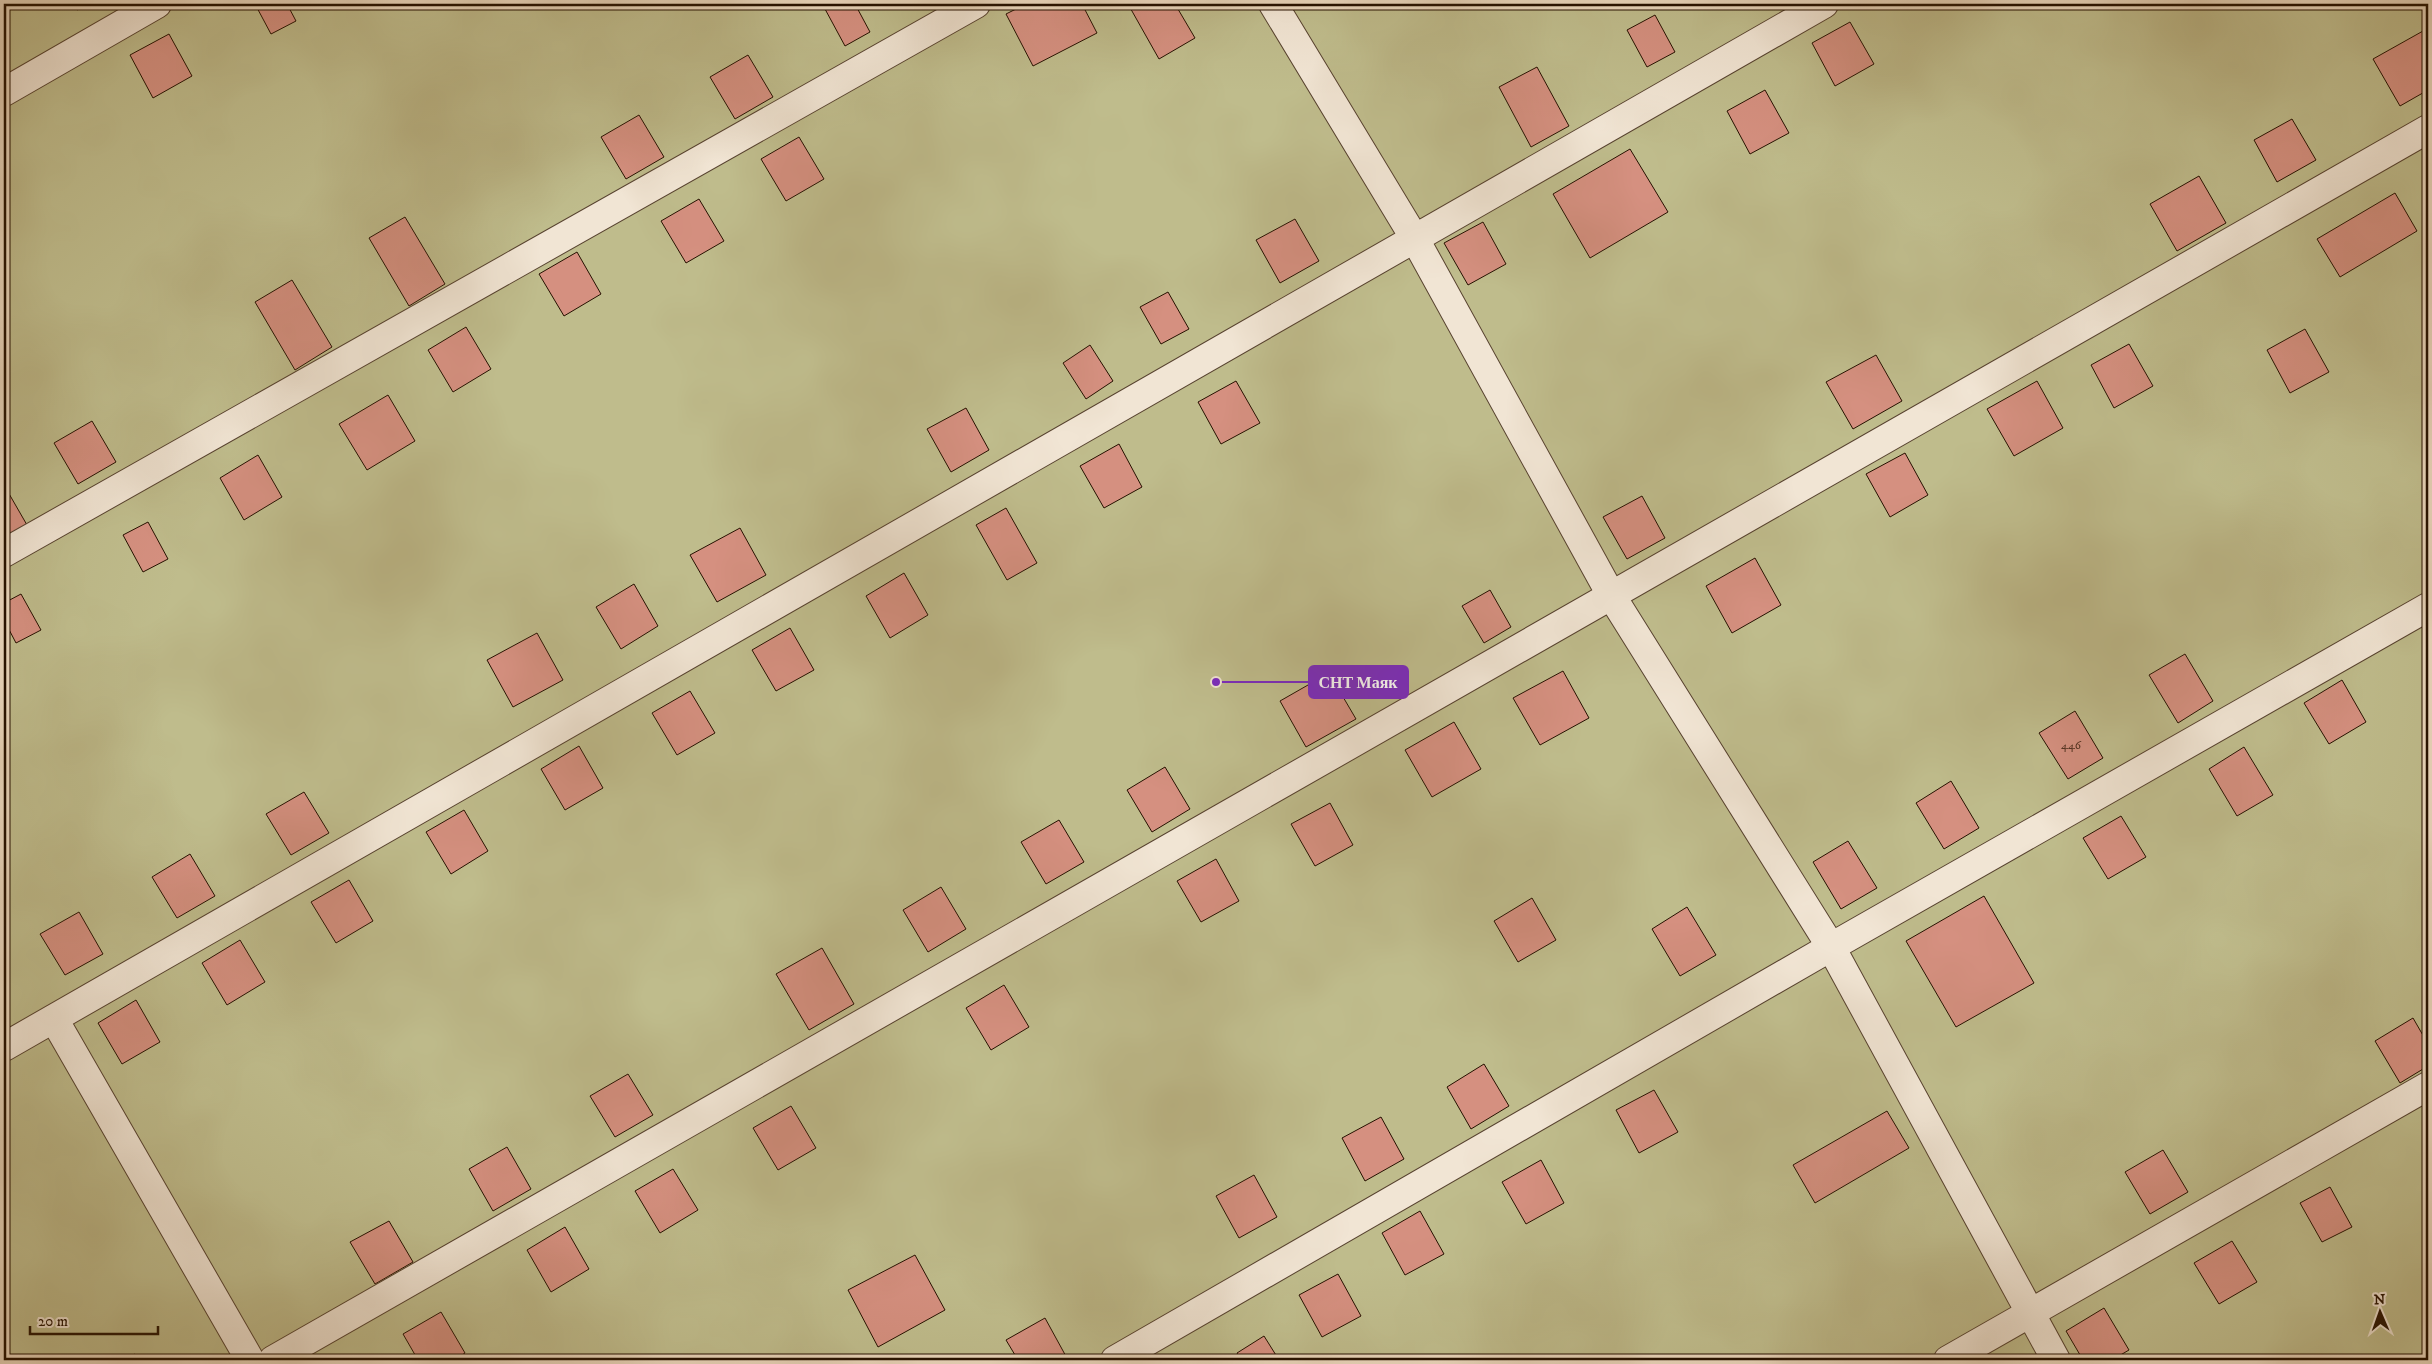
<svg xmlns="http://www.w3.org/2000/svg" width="2432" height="1364" font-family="'IM FELL DW Pica',serif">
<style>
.green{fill:#bfbc8c;stroke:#726646}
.building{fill:#d59080;stroke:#261100}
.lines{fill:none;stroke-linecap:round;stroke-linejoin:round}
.minor-casing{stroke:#57422f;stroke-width:30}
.minor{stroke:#f1e5d4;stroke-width:28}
.labels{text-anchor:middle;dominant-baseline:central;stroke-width:5;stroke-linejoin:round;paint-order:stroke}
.number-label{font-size:12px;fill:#523120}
.leader{fill:none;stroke:#7b2cbf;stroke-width:2}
.callout-dot{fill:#7b2cbf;stroke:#f1e5d4;stroke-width:2}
.callout{fill:#7b2cbf;stroke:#7b2cbf;stroke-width:2}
.callout-label{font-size:16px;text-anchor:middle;font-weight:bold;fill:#fff}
</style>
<rect width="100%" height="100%" fill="#ead7bd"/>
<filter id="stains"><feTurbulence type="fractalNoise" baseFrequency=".004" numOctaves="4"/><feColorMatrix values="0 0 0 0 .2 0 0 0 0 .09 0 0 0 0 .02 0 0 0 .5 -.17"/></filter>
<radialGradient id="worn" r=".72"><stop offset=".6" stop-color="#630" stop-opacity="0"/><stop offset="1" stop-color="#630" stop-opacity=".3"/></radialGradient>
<rect class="green" x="4" y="4" width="2424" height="1356"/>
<g class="building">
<path d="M 73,4 L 88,4 L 77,10 Z"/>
<path d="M 255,4 L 287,4 L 296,21 L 271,34 Z"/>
<path d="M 835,4 L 855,4 L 870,32 L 845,46 L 825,9 Z"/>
<path d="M 1026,4 L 1082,4 L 1097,33 L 1033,66 L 1006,14 Z"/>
<path d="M 1128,4 L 1175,4 L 1195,38 L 1159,59 Z"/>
<path d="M 1655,15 L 1675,52 L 1647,67 L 1627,30 Z"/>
<path d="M 1850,22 L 1874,64 L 1835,86 L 1812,43 Z"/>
<path d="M 2423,31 L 2428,41 L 2428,90 L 2400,106 L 2373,59 Z"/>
<path d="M 169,34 L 192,76 L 153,98 L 130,55 Z"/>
<path d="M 748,55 L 773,97 L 735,119 L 710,77 Z"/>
<path d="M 1537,67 L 1569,126 L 1531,147 L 1499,87 Z"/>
<path d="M 1765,90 L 1789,133 L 1750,154 L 1727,111 Z"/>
<path d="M 639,115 L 664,157 L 626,179 L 601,137 Z"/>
<path d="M 2292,119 L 2316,160 L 2277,182 L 2254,140 Z"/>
<path d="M 799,137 L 824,179 L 786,201 L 761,159 Z"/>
<path d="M 1630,149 L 1668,212 L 1590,258 L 1553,194 Z"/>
<path d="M 2199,176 L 2226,223 L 2177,251 L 2150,204 Z"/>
<path d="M 2395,193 L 2417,231 L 2340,277 L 2317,239 Z"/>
<path d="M 699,199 L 724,241 L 686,263 L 661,221 Z"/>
<path d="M 405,217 L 445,284 L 409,306 L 369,238 Z"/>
<path d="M 1295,219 L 1319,261 L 1280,283 L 1256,240 Z"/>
<path d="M 1483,222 L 1506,264 L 1468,285 L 1444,243 Z"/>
<path d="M 577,252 L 601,294 L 564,316 L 539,274 Z"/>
<path d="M 292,280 L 332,347 L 295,370 L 255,302 Z"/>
<path d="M 1168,292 L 1189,329 L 1161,344 L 1140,307 Z"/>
<path d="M 466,327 L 491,369 L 453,392 L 428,350 Z"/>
<path d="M 2305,329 L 2329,372 L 2290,393 L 2267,350 Z"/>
<path d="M 2129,344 L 2153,386 L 2114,408 L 2091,365 Z"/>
<path d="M 1090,345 L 1113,381 L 1086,399 L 1063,363 Z"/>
<path d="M 1876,355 L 1902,401 L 1853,429 L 1826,382 Z"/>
<path d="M 1236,381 L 1260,423 L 1221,444 L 1198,402 Z"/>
<path d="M 2037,381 L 2063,428 L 2014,456 L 1987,409 Z"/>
<path d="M 388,395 L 415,441 L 367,470 L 339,424 Z"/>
<path d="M 966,408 L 989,450 L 951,472 L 927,429 Z"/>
<path d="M 92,421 L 116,462 L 78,484 L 54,443 Z"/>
<path d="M 1119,444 L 1142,487 L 1104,508 L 1080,466 Z"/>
<path d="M 1905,453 L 1928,495 L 1890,517 L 1866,474 Z"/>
<path d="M 258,455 L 282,497 L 244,520 L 220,478 Z"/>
<path d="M 4,485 L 27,525 L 4,539 Z"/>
<path d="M 1642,496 L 1665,538 L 1627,559 L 1603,517 Z"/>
<path d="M 1006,508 L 1037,563 L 1007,580 L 976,525 Z"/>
<path d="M 148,522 L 168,559 L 143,572 L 123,535 Z"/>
<path d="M 740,528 L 766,575 L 717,602 L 690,555 Z"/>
<path d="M 1755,558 L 1781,605 L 1732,633 L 1706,586 Z"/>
<path d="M 904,573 L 928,615 L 890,638 L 866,596 Z"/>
<path d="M 634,584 L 658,626 L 621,649 L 596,607 Z"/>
<path d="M 1490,590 L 1511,627 L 1484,643 L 1462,606 Z"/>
<path d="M 21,594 L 41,630 L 16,643 L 4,620 L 4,603 Z"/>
<path d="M 790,628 L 814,670 L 776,691 L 752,650 Z"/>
<path d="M 537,633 L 563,680 L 513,707 L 487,660 Z"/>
<path d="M 2185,654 L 2213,701 L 2178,723 L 2149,675 Z"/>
<path d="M 1563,671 L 1589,718 L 1540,745 L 1513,698 Z"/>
<path d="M 1329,673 L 1356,719 L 1306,747 L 1280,701 Z"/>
<path d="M 2342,680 L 2366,722 L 2329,744 L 2304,703 Z"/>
<path d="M 690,691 L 715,733 L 677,755 L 652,713 Z"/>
<path d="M 2075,711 L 2103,758 L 2068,779 L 2039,733 Z"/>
<path d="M 1454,722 L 1481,769 L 1432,797 L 1405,750 Z"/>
<path d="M 579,746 L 603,788 L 565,810 L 541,769 Z"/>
<path d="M 2244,747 L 2273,795 L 2237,816 L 2209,769 Z"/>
<path d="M 1165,767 L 1190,809 L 1152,832 L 1127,790 Z"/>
<path d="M 1951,781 L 1979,828 L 1944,849 L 1916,803 Z"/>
<path d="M 304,792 L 329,833 L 291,855 L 266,814 Z"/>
<path d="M 1330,803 L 1353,845 L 1315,866 L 1291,824 Z"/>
<path d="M 464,810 L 488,851 L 451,874 L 426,832 Z"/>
<path d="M 2121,816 L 2146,857 L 2108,879 L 2083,838 Z"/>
<path d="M 1059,820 L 1084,862 L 1046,884 L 1021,842 Z"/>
<path d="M 1848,841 L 1877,888 L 1841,909 L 1813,862 Z"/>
<path d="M 190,854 L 215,896 L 177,918 L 152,877 Z"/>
<path d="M 1216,859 L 1239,901 L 1201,922 L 1177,881 Z"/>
<path d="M 349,880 L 373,921 L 336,943 L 311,902 Z"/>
<path d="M 941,887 L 966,929 L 928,952 L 903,910 Z"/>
<path d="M 1984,896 L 2034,983 L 1956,1027 L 1906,941 Z"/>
<path d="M 1532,898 L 1556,940 L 1518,962 L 1494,921 Z"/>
<path d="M 1687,907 L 1716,955 L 1680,976 L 1652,929 Z"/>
<path d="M 79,912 L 103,954 L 65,975 L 40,934 Z"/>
<path d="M 240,940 L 265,982 L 227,1005 L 202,963 Z"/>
<path d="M 822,948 L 854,1004 L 809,1030 L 776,974 Z"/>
<path d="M 1004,985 L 1029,1027 L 991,1050 L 966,1008 Z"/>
<path d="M 136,1000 L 160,1042 L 122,1064 L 98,1023 Z"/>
<path d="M 2413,1018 L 2428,1044 L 2428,1066 L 2400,1083 L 2375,1041 Z"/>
<path d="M 1484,1064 L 1509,1106 L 1471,1129 L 1447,1087 Z"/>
<path d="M 628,1074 L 653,1115 L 615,1137 L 590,1096 Z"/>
<path d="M 1654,1090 L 1678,1132 L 1639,1153 L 1616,1110 Z"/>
<path d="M 791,1106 L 816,1148 L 778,1170 L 753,1128 Z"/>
<path d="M 1887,1111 L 1909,1148 L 1815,1203 L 1793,1165 Z"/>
<path d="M 1381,1117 L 1404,1159 L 1365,1181 L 1342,1138 Z"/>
<path d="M 507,1147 L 531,1189 L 493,1211 L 469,1169 Z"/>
<path d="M 2163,1150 L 2188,1192 L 2150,1214 L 2125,1172 Z"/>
<path d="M 1541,1160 L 1564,1203 L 1526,1224 L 1502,1182 Z"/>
<path d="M 673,1169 L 698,1210 L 660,1233 L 635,1191 Z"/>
<path d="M 1254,1175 L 1277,1217 L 1239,1238 L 1216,1196 Z"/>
<path d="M 2330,1187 L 2352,1227 L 2322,1242 L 2300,1203 Z"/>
<path d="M 1420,1211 L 1444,1254 L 1405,1275 L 1382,1233 Z"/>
<path d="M 389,1221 L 413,1262 L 375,1284 L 350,1242 Z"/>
<path d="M 565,1227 L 589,1269 L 551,1292 L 527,1250 Z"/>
<path d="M 2232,1241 L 2257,1282 L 2219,1304 L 2194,1263 Z"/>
<path d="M 915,1255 L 945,1310 L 878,1347 L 848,1290 Z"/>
<path d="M 1338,1274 L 1361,1316 L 1322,1337 L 1299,1295 Z"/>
<path d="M 2104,1308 L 2129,1350 L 2112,1360 L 2083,1360 L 2066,1331 Z"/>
<path d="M 441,1312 L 465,1353 L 454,1360 L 418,1360 L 403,1334 Z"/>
<path d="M 1045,1318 L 1068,1360 L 1018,1360 L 1006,1340 Z"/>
<path d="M 1264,1336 L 1279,1360 L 1241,1360 L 1237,1353 Z"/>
<path d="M 135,1354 L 138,1360 L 125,1360 Z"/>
</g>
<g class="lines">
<defs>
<g id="minor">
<path d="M 1273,4 L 1415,239 L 1611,595 L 1831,947 L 2056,1360"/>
<path d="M 4,92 L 157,4"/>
<path d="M 4,553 L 976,4"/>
<path d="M 54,1019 L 250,1360"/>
<path d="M 4,1047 L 1824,4"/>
<path d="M 273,1360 L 2428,129"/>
<path d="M 1115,1360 L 1831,947 L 2428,607"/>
<path d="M 1948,1360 L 2428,1086"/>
</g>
</defs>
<use href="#minor" class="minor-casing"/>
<use href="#minor" class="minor"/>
</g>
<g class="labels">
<g class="number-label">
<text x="2071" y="745">446</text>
</g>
</g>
<path class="leader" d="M1216 682L1309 682"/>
<circle class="callout-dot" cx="1216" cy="682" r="5"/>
<rect class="callout" x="1309" y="666" width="99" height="32" rx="5"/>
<g class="callout-label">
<text x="1358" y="688">СНТ Маяк</text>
</g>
<rect width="2432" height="1364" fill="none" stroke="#ead7bd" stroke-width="20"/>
<rect x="5" y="5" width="2422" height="1354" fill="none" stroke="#261100" stroke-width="2.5"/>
<rect x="10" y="10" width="2412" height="1344" fill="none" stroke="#261100"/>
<g transform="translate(2380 1312) rotate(358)" stroke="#f1e5d4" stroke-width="4" paint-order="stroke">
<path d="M0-4L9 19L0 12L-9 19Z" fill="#261100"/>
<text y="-8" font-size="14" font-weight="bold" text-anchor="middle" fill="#261100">N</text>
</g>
<path d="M30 1326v8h128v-8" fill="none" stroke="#261100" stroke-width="2.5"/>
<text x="38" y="1326" font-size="15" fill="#261100" stroke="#f1e5d4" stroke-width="4" paint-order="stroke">20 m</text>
<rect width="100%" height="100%" filter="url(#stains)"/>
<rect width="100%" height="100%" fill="url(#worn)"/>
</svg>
